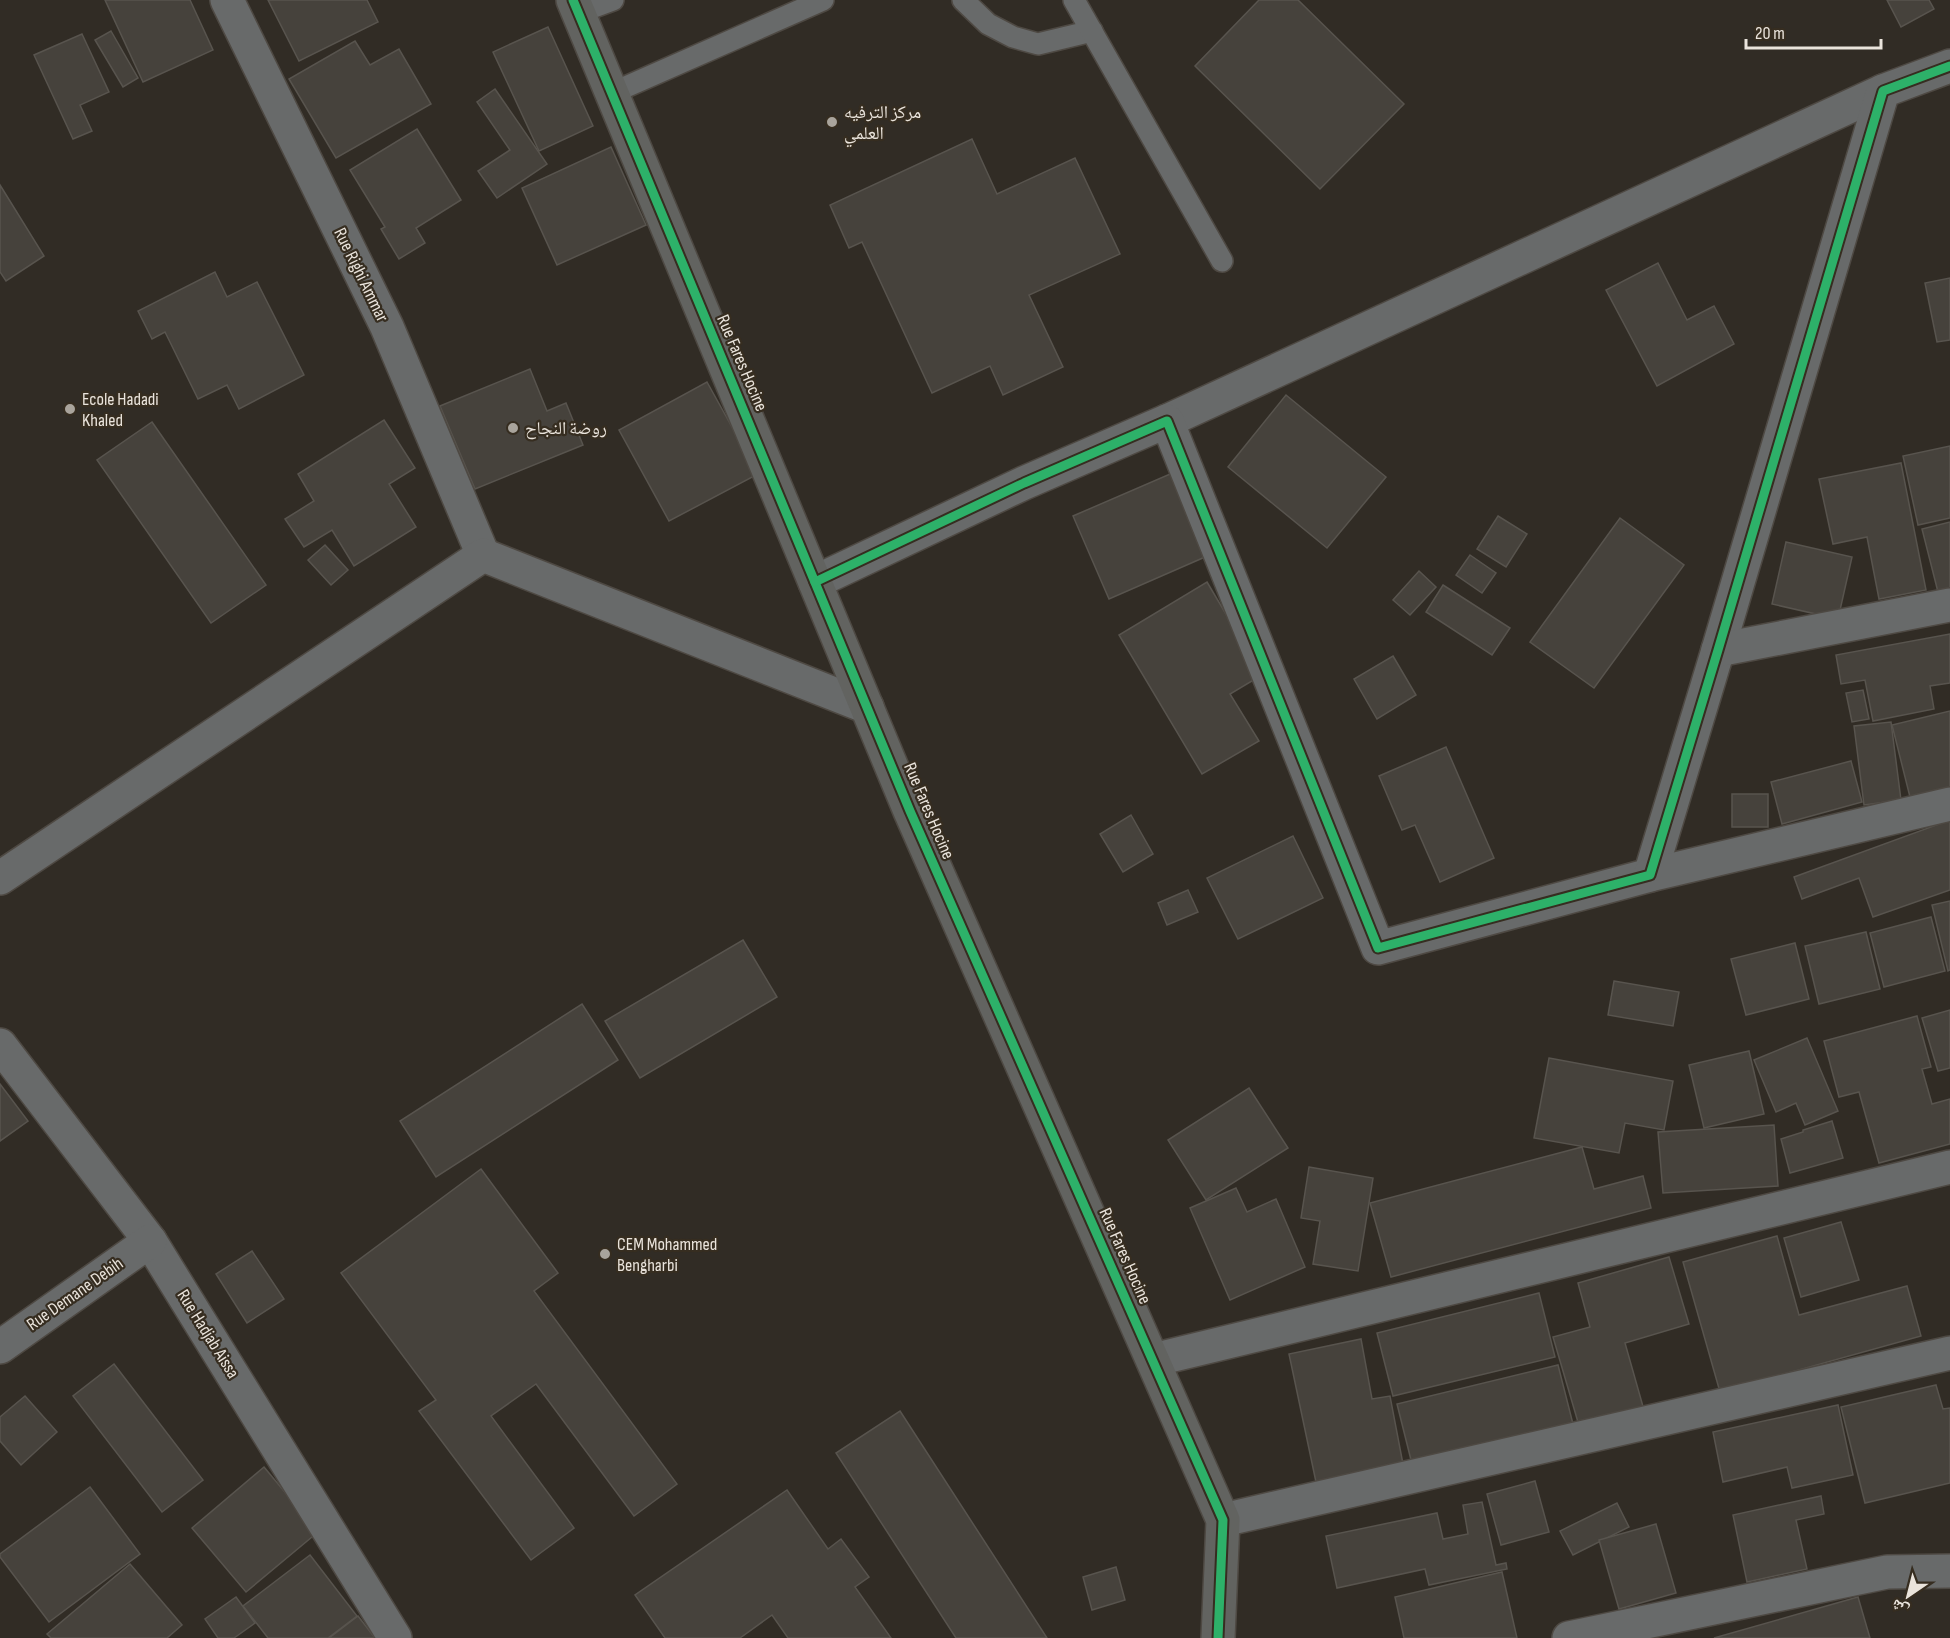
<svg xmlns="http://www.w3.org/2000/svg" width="1950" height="1638" font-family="'Sofia Sans Condensed','Noto Naskh Arabic',sans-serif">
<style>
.building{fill:#46423c;stroke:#58544e;stroke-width:1.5}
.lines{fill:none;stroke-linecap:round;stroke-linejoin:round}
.lane-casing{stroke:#4e4943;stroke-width:24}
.street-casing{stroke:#4e4943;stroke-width:36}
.secondary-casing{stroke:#4e4943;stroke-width:36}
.lane{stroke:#686a6a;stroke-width:21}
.street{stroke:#686a6a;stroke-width:33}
.secondary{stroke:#626360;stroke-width:33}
.cycleway-casing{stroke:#362d20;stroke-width:13}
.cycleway{stroke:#2db169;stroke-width:9}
.poi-dot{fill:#a9a49c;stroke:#362d20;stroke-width:2}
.labels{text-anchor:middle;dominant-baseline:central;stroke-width:4.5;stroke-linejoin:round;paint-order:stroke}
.poi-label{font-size:18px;fill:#eae4dc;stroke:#362d20;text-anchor:start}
.street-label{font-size:18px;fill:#eae4dc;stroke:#362d20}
</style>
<rect width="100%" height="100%" fill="#312c25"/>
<g class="building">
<path d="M 105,0 L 190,0 L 213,50 L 143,82 Z"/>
<path d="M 268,0 L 367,0 L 378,22 L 299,61 Z"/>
<path d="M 1259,0 L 1298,0 L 1404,104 L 1320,189 L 1195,66 Z"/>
<path d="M 1887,0 L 1929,0 L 1934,9 L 1901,27 Z"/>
<path d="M 548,27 L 593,126 L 539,151 L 493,52 Z"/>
<path d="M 111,31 L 138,78 L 123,87 L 95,40 Z"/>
<path d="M 82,34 L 109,92 L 80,105 L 92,131 L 73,139 L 34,55 Z"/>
<path d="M 355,41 L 370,65 L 399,49 L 431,104 L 336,158 L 289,79 Z"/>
<path d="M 495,89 L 547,164 L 497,198 L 478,171 L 510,150 L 477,102 Z"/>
<path d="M 417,129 L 461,200 L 416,228 L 425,243 L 399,259 L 381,229 L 385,227 L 350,170 Z"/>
<path d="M 972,139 L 997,194 L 1075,158 L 1120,254 L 1029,295 L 1063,367 L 1003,395 L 990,366 L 932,393 L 862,242 L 849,248 L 830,205 Z"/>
<path d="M 611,147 L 646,225 L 557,265 L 522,188 Z"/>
<path d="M 0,185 L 44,256 L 6,281 L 0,272 Z"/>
<path d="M 1658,263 L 1687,320 L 1714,306 L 1734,344 L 1657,386 L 1606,290 Z"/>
<path d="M 215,272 L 227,297 L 257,282 L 304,375 L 239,409 L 227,385 L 198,399 L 165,332 L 152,339 L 138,311 Z"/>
<path d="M 1950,278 L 1950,340 L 1937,342 L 1925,283 Z"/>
<path d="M 530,369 L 547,411 L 566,403 L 583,445 L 475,489 L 440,406 Z"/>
<path d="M 707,382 L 758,474 L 669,521 L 619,430 Z"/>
<path d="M 1286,395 L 1386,477 L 1327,548 L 1228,467 Z"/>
<path d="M 384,420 L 415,468 L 389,484 L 416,527 L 354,566 L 332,530 L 304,547 L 285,519 L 314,501 L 298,474 Z"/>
<path d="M 152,422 L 266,585 L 211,623 L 97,460 Z"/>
<path d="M 1950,446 L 1950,518 L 1918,525 L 1903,456 Z"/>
<path d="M 1901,463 L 1926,590 L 1879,599 L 1867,537 L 1833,544 L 1819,479 Z"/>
<path d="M 1184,468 L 1221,550 L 1109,599 L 1073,516 Z"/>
<path d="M 1498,516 L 1527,534 L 1506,567 L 1477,549 Z"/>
<path d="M 1620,518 L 1684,565 L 1594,688 L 1530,642 Z"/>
<path d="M 1950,522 L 1950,589 L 1938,592 L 1922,529 Z"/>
<path d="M 1786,542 L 1852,557 L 1838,619 L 1772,604 Z"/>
<path d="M 325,545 L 348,570 L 331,585 L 308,560 Z"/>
<path d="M 1470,555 L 1496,573 L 1482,593 L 1456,575 Z"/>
<path d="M 1419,571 L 1436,587 L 1410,615 L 1393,600 Z"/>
<path d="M 1207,582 L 1262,675 L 1230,694 L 1259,741 L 1202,774 L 1119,635 Z"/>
<path d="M 1443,585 L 1510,628 L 1492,655 L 1426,612 Z"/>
<path d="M 1950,634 L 1950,683 L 1930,686 L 1934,709 L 1873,721 L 1865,680 L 1841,684 L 1836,655 Z"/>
<path d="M 1393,656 L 1416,695 L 1377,719 L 1354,679 Z"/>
<path d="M 1863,690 L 1869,719 L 1852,722 L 1846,693 Z"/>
<path d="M 1950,711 L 1950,791 L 1911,801 L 1892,725 Z"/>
<path d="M 1891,722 L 1901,800 L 1864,805 L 1854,726 Z"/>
<path d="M 1446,747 L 1494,858 L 1440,882 L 1415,825 L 1402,830 L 1379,776 Z"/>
<path d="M 1851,761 L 1862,802 L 1782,824 L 1771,782 Z"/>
<rect x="1732" y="794" width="36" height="33"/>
<path d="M 1131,815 L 1153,854 L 1123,872 L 1100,834 Z"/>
<path d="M 1950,820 L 1950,890 L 1873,917 L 1859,878 L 1802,899 L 1794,877 Z"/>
<path d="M 1293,836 L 1323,898 L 1238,939 L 1207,878 Z"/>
<path d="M 1188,890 L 1198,912 L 1167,925 L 1158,903 Z"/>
<path d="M 1950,901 L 1950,970 L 1948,971 L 1932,905 Z"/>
<path d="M 1931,917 L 1945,971 L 1884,987 L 1870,933 Z"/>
<path d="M 1866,932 L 1880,989 L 1819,1004 L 1805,946 Z"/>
<path d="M 743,940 L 777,997 L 640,1078 L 605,1021 Z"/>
<path d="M 1795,943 L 1809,999 L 1746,1015 L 1731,959 Z"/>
<path d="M 1614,981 L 1679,992 L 1673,1026 L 1608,1015 Z"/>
<path d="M 582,1004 L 618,1060 L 436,1177 L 400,1121 Z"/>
<path d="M 1950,1010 L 1950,1068 L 1938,1071 L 1922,1018 Z"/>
<path d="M 1917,1016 L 1931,1067 L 1922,1069 L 1932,1104 L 1950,1099 L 1950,1144 L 1879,1163 L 1859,1092 L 1839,1097 L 1824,1041 Z"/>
<path d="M 1807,1038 L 1838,1111 L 1805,1125 L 1796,1103 L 1776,1112 L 1754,1060 Z"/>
<path d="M 1749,1051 L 1764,1114 L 1704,1128 L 1689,1065 Z"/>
<path d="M 1549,1058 L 1673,1081 L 1664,1130 L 1625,1123 L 1619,1153 L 1534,1138 Z"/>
<path d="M 0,1084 L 28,1121 L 0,1141 Z"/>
<path d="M 1249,1088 L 1288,1148 L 1206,1200 L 1168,1140 Z"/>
<path d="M 1832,1121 L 1843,1158 L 1790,1173 L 1781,1139 L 1803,1132 L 1803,1130 Z"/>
<path d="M 1774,1125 L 1778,1186 L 1663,1193 L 1658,1132 Z"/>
<path d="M 1582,1147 L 1594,1189 L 1643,1176 L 1651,1208 L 1391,1277 L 1370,1203 Z"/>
<path d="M 1309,1167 L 1373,1178 L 1358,1271 L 1313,1264 L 1320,1221 L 1301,1218 Z"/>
<path d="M 481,1169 L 558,1273 L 534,1291 L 677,1484 L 634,1516 L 536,1384 L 491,1416 L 574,1528 L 531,1560 L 419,1411 L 436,1400 L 341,1273 Z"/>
<path d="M 1236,1188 L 1247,1212 L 1276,1199 L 1305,1267 L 1230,1300 L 1190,1208 Z"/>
<path d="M 1841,1222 L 1859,1280 L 1801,1297 L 1784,1238 Z"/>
<path d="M 1777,1236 L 1799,1315 L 1907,1286 L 1921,1336 L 1720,1392 L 1683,1262 Z"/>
<path d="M 252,1251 L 284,1299 L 247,1323 L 216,1274 Z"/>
<path d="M 1669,1257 L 1689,1324 L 1625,1343 L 1644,1410 L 1580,1429 L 1553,1337 L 1590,1327 L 1578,1283 Z"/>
<path d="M 1539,1293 L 1555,1357 L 1393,1396 L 1377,1333 Z"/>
<path d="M 1361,1339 L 1372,1399 L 1390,1396 L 1403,1464 L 1316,1482 L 1289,1354 Z"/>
<path d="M 114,1364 L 203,1480 L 162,1512 L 73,1396 Z"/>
<path d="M 1558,1365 L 1573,1424 L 1412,1464 L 1397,1404 Z"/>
<path d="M 1936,1385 L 1943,1409 L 1950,1408 L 1950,1483 L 1865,1503 L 1841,1407 Z"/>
<path d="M 25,1396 L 57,1432 L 21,1465 L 0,1441 L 0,1417 Z"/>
<path d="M 1838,1405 L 1853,1475 L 1792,1488 L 1787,1467 L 1723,1482 L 1713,1432 Z"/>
<path d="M 900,1411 L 1047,1638 L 956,1638 L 836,1453 Z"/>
<path d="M 264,1467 L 318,1532 L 246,1592 L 192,1528 Z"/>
<path d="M 1535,1481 L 1549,1532 L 1501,1545 L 1487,1494 Z"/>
<path d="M 90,1487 L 140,1554 L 49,1622 L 0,1557 L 0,1554 Z"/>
<path d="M 787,1490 L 828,1549 L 841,1539 L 869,1577 L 855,1587 L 891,1638 L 788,1638 L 772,1615 L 740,1638 L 665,1638 L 635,1595 Z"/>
<path d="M 1821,1496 L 1824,1514 L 1796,1520 L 1807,1569 L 1747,1582 L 1733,1515 Z"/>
<path d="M 1482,1502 L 1496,1565 L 1506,1563 L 1507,1569 L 1429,1585 L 1425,1569 L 1337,1588 L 1326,1536 L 1437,1513 L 1443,1539 L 1468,1534 L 1463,1505 Z"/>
<path d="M 1617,1503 L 1629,1527 L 1573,1555 L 1560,1531 Z"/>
<path d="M 1656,1524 L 1676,1593 L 1619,1609 L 1599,1540 Z"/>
<path d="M 310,1555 L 357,1616 L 328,1638 L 268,1638 L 243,1606 Z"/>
<path d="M 130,1564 L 182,1625 L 167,1638 L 51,1638 L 47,1634 Z"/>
<path d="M 1116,1567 L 1125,1600 L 1092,1610 L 1083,1577 Z"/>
<path d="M 1502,1572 L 1517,1638 L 1404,1638 L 1395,1597 Z"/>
<path d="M 236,1597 L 255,1623 L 234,1638 L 218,1638 L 205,1619 Z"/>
<path d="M 1858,1597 L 1870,1638 L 1714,1638 Z"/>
<path d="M 358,1616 L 375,1638 L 329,1638 Z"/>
</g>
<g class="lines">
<defs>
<g id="lane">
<path d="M 963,0 L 988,24 L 1013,37 L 1038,44 L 1092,31"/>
<path d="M 1074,0 L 1222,261"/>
<path d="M 578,13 L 613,0"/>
<path d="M 612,93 L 823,0"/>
</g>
<g id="street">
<path d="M 227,0 L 387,327 L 483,555"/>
<path d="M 1167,421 L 1883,91"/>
<path d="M 815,582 L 1024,483 L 1167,421 L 1378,948 L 1650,875 L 1718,650 L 1883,91 L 1950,66"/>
<path d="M 1718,650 L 1950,605"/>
<path d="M 1650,875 L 1950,804"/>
<path d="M 0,878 L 483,555 L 867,707"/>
<path d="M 0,1045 L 150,1241 L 395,1638"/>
<path d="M 0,1347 L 150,1241"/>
<path d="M 1153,1360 L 1950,1167"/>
<path d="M 1223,1520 L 1950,1353"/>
<path d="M 1569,1638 L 1887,1572 L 1950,1571"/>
</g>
<path id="secondary" d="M 573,0 L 910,811 L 1223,1520 L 1218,1638"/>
</defs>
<use href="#lane" class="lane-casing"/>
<use href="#street" class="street-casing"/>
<use href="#secondary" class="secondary-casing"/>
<use href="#lane" class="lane"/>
<use href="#street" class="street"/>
<use href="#secondary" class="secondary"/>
<defs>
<g id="cycleway">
<path d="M 573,0 L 910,811 L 1223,1520 L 1218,1638"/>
<path d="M 815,582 L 1024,483 L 1167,421 L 1378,948 L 1650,875 L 1718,650 L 1883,91 L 1950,66"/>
</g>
</defs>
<use href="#cycleway" class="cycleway-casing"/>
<use href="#cycleway" class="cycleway"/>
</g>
<g class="poi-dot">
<circle cx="832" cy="122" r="6"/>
<circle cx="70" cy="409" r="6"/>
<circle cx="513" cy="428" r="6"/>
<circle cx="605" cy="1254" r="6"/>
</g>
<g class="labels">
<g class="poi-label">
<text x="844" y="112">مركز الترفيه<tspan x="844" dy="21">العلمي</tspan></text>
<text x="82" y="399">Ecole Hadadi<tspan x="82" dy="21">Khaled</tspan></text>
<text x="525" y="428">روضة النجاح</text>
<text x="617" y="1244">CEM Mohammed<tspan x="617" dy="21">Bengharbi</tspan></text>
</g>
<g class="street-label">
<text transform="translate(361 275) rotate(64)">Rue Righi Ammar</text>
<text transform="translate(742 363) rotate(67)">Rue Fares Hocine</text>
<text transform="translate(929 811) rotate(67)">Rue Fares Hocine</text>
<text transform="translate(1125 1256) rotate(66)">Rue Fares Hocine</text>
<text transform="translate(75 1294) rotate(-35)">Rue Demane Debih</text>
<text transform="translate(208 1334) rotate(58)">Rue Hadjab Aissa</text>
</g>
</g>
<g transform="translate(1908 1596) rotate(215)" stroke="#362d20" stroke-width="4.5" paint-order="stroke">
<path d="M0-4.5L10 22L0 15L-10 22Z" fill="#eae4dc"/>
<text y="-9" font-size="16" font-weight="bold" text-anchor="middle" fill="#eae4dc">ش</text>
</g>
<path d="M1746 39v9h135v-9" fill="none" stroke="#eae4dc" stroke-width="3"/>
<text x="1755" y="39" font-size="18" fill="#eae4dc" stroke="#362d20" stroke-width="4.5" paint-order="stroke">20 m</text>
</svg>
